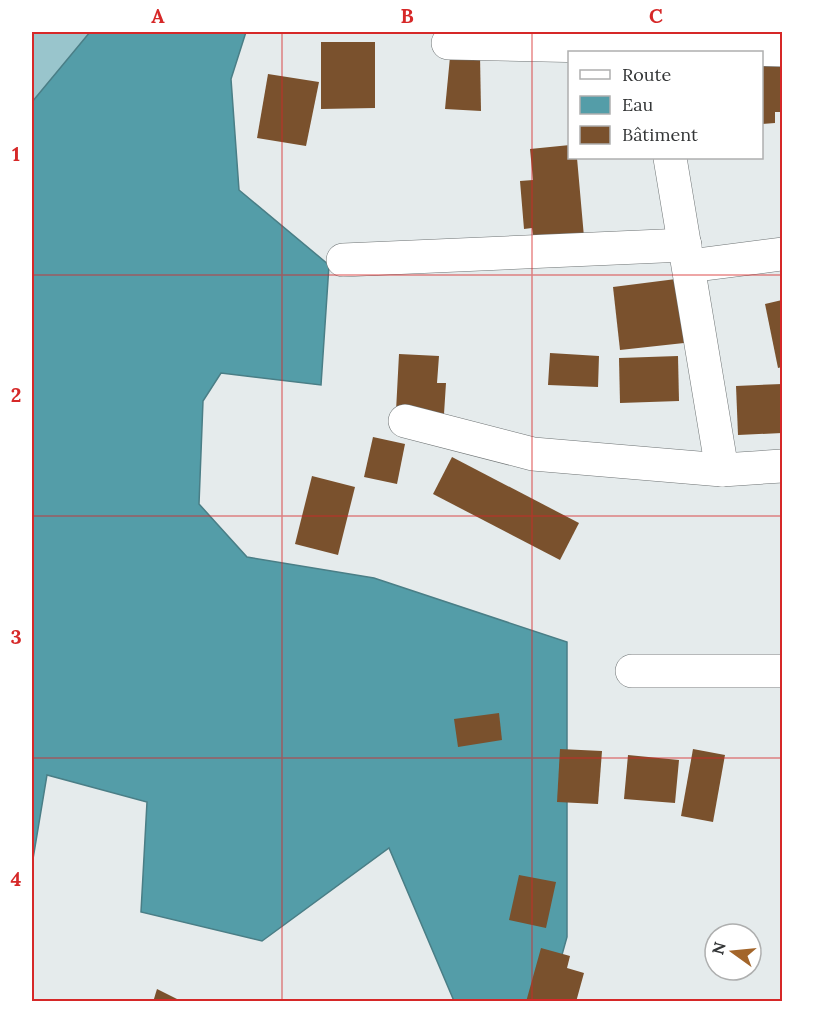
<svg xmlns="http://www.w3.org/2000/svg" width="814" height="1033" font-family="Lora,serif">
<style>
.green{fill:#99c5cc}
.water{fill:#549da8;stroke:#4a7e86;stroke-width:1.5}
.building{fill:#7a512d}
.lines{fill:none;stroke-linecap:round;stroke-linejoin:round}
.street-casing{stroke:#6e7374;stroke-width:34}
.street{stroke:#fff;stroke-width:33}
.grid{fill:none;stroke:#d62828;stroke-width:1.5;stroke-opacity:0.55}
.neatline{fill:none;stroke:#d62828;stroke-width:2}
.grid-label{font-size:20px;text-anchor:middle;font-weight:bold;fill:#d62828}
</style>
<rect width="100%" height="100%" fill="#e5ebec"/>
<path class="green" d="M 32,32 L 90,32 L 32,102 Z"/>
<path class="water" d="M 90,32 L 246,32 L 231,79 L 239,190 L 329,265 L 321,385 L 221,373 L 203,401 L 199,504 L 247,557 L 374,578 L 567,642 L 567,937 L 549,1001 L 454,1001 L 389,848 L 262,941 L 141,912 L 147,802 L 47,775 L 32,865 L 32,102 Z"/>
<g class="building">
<path d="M 321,42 L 375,42 L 375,108 L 321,109 Z"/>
<path d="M 480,55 L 481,111 L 445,109 L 450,57 Z"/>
<path d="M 782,64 L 782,112 L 775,112 L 775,123 L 762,124 L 762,65 Z"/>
<path d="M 268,74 L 319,82 L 306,146 L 257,138 Z"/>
<path d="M 570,145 L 570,158 L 577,158 L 584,237 L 534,242 L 532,228 L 524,229 L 520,181 L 533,180 L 530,149 Z"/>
<path d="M 676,279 L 684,343 L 620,350 L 613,287 Z"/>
<path d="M 782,300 L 782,367 L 778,368 L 765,304 Z"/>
<path d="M 550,353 L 599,356 L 598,387 L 548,385 Z"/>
<path d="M 399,354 L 439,356 L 437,383 L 446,383 L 444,414 L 396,411 Z"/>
<path d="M 678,356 L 679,401 L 620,403 L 619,358 Z"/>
<path d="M 782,384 L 782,433 L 738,435 L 736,386 Z"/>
<path d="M 373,437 L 405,444 L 397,484 L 364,477 Z"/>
<path d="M 452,457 L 579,523 L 560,560 L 433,494 Z"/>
<path d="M 312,476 L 355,487 L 338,555 L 295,544 Z"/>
<path d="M 499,713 L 502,740 L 458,747 L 454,719 Z"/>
<path d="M 560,749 L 602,751 L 598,804 L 557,802 Z"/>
<path d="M 693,749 L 725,755 L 713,822 L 681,816 Z"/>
<path d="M 628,755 L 679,760 L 675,803 L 624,799 Z"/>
<path d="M 519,875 L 556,882 L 546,928 L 509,920 Z"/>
<path d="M 541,948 L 570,956 L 567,968 L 584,973 L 576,1002 L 526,1002 Z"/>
<path d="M 157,989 L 183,1002 L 153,1002 Z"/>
</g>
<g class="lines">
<defs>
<g id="street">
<path d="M 448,43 L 782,50"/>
<path d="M 670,158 L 722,470"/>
<path d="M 343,260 L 685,245"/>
<path d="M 689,266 L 782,254"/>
<path d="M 405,421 L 533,454 L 722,470 L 782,466"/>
<path d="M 632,671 L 782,671"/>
</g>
</defs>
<use href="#street" class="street-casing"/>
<use href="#street" class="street"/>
</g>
<path class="grid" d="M 282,32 L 282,1002M 532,32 L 532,1002M 32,275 L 782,275M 32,516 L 782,516M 32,758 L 782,758"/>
<rect width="814" height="1033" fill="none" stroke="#ffffff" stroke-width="66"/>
<rect x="568" y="51" width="195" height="108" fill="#ffffff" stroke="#aeafaf" stroke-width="1.5"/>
<rect x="580" y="70" width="30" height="9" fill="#ffffff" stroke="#aeafaf" stroke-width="1.5"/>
<text x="622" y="81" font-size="18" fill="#343637">Route</text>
<rect x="580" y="96" width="30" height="18" fill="#549da8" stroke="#aeafaf" stroke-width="1.5"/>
<text x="622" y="111" font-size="18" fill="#343637">Eau</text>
<rect x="580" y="126" width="30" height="18" fill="#7a512d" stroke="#aeafaf" stroke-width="1.5"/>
<text x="622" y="141" font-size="18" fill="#343637">Bâtiment</text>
<g transform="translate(733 952) rotate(285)"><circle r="28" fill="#ffffff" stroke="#aeafaf" stroke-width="1.5"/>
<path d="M0-4.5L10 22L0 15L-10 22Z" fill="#a3652a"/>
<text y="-9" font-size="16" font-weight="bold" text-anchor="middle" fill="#343637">N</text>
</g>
<rect x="33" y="33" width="748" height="967" class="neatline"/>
<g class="grid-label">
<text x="158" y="23">A</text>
<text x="407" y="23">B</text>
<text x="656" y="23">C</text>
<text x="16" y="161">1</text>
<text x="16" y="402">2</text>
<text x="16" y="644">3</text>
<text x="16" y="886">4</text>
</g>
</svg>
